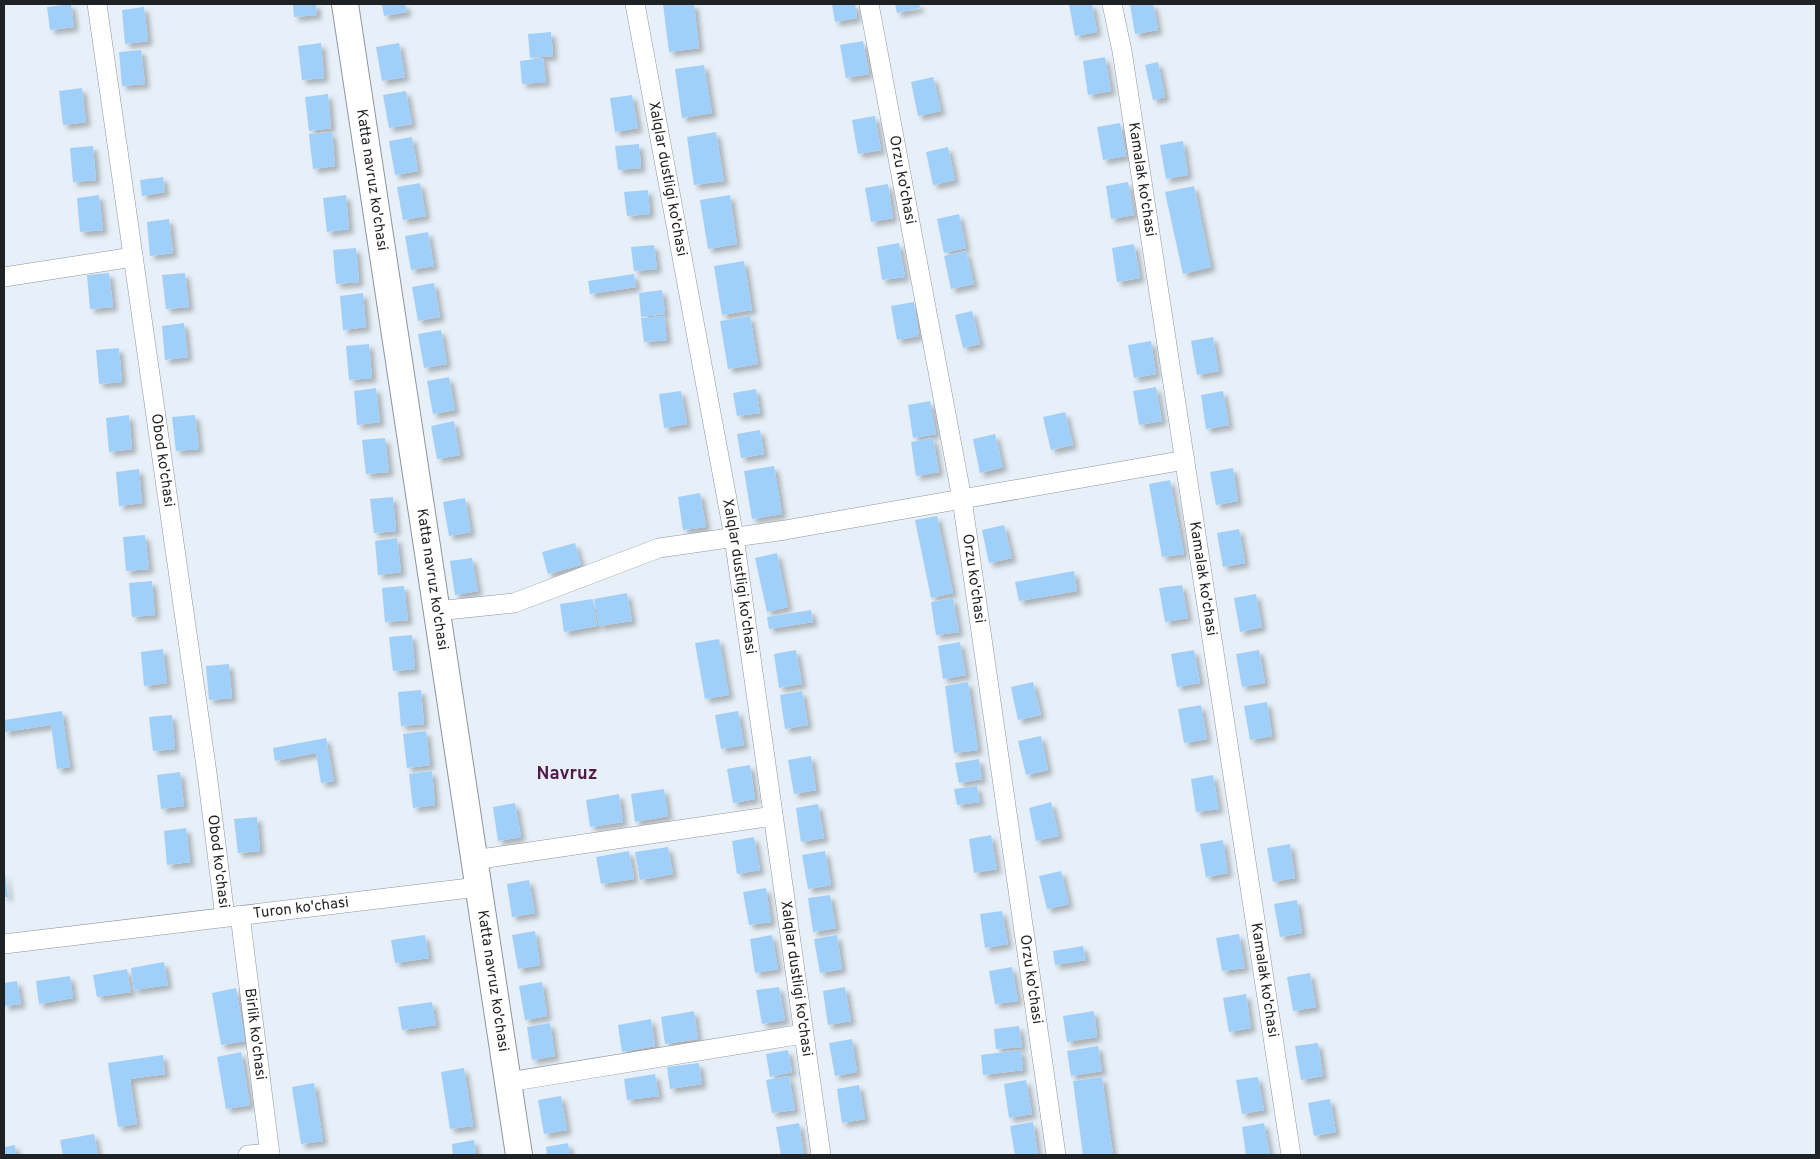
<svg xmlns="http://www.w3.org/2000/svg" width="1820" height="1159" font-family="Overpass,sans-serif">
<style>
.building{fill:#a0d0fa;filter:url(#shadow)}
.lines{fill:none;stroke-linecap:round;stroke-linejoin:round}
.street-casing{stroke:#8d959c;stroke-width:20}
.secondary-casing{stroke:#8d959c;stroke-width:28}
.street{stroke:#fff;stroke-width:19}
.secondary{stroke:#fff;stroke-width:26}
.labels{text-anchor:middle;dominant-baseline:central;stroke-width:5;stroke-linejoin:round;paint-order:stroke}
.street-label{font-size:15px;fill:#1f2225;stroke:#e7f0f8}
.quarter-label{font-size:18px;font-weight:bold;fill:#4f1a47;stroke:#e7f0f8}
</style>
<defs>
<filter id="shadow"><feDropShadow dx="4.5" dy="4.5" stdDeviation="2.5" flood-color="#0004"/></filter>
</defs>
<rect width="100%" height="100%" fill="#e7f0f8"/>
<g class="building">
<path d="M 71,4 L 74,27 L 50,30 L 47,7 Z"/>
<path d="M 293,4 L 316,4 L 317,15 L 294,17 Z"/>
<path d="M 382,4 L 405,4 L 407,12 L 384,16 Z"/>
<path d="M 663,4 L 694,4 L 699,48 L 669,52 Z"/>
<path d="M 832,4 L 855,4 L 857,18 L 835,22 Z"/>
<path d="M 895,4 L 919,4 L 920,8 L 897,13 Z"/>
<path d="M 1069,4 L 1092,4 L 1097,32 L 1075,36 Z"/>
<path d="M 1130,4 L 1153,4 L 1158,30 L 1135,34 Z"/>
<path d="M 144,7 L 148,41 L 125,44 L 122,10 Z"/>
<path d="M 551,32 L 553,56 L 530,58 L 528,34 Z"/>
<path d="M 863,41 L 869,74 L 846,78 L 840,45 Z"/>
<path d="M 321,43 L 324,78 L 302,80 L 298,46 Z"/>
<path d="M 399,43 L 405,77 L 382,81 L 376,47 Z"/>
<path d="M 141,50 L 145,84 L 122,86 L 119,52 Z"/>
<path d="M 1105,57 L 1111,91 L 1088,95 L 1083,61 Z"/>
<path d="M 543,58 L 546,82 L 522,84 L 520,61 Z"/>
<path d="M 1158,62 L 1165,97 L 1153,100 L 1145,65 Z"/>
<path d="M 704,65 L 712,113 L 682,118 L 675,69 Z"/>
<path d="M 933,77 L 941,111 L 918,116 L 911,82 Z"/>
<path d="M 82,88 L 86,122 L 63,125 L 59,91 Z"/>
<path d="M 406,91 L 412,124 L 389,128 L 383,95 Z"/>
<path d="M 328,94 L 331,128 L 309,131 L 305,97 Z"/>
<path d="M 632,95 L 638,128 L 615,132 L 610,98 Z"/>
<path d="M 875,116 L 881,150 L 858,154 L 852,120 Z"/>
<path d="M 1120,123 L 1126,156 L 1103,160 L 1097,127 Z"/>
<path d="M 332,132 L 335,166 L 313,169 L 309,134 Z"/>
<path d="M 716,132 L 724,181 L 694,185 L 687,137 Z"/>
<path d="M 412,137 L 418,171 L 395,175 L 389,141 Z"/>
<path d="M 1183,141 L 1188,175 L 1166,179 L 1160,145 Z"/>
<path d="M 639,144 L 641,168 L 618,170 L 615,146 Z"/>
<path d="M 93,146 L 96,180 L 73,182 L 70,148 Z"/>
<path d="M 948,147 L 955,180 L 933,185 L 926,152 Z"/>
<path d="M 163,177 L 165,192 L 142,196 L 140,180 Z"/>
<path d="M 1128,182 L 1134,215 L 1111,219 L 1106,186 Z"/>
<path d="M 420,183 L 426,216 L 403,220 L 397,187 Z"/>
<path d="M 888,184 L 893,218 L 871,222 L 865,188 Z"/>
<path d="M 1194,186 L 1211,267 L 1183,274 L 1165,192 Z"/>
<path d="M 648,190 L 650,214 L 627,216 L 624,192 Z"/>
<path d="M 99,195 L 103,230 L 80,232 L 77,198 Z"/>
<path d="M 346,195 L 349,229 L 327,232 L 323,198 Z"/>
<path d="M 730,195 L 737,244 L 708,249 L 700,200 Z"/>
<path d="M 959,214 L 966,248 L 944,253 L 937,219 Z"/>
<path d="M 169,219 L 173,253 L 150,256 L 147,222 Z"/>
<path d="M 428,232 L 434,266 L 411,270 L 405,236 Z"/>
<path d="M 899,243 L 905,277 L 882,280 L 877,247 Z"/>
<path d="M 1134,244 L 1140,278 L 1117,282 L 1112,248 Z"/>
<path d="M 654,245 L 657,269 L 634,271 L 631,247 Z"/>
<path d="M 356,248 L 359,282 L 336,284 L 333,250 Z"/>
<path d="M 966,251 L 974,284 L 951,289 L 944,256 Z"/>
<path d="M 744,261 L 752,310 L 722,315 L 714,266 Z"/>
<path d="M 109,273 L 113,307 L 90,309 L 87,275 Z"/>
<path d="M 185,273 L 189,307 L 166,309 L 162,275 Z"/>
<path d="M 634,274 L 636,287 L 590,294 L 588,281 Z"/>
<path d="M 434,283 L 440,317 L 418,321 L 412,287 Z"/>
<path d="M 662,290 L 665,314 L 641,317 L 639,293 Z"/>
<path d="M 363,293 L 366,327 L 343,330 L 340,296 Z"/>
<path d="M 914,302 L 919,336 L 897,340 L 891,306 Z"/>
<path d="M 972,311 L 980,344 L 963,348 L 955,315 Z"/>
<path d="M 664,316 L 667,340 L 644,342 L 641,318 Z"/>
<path d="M 750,316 L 758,364 L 728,369 L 720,321 Z"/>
<path d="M 184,323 L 188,357 L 165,360 L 162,326 Z"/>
<path d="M 441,330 L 447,364 L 424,368 L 418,334 Z"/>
<path d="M 1213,337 L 1219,371 L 1197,375 L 1191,341 Z"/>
<path d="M 1151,341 L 1156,374 L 1134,378 L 1128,345 Z"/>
<path d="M 369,344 L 372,378 L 349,380 L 346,346 Z"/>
<path d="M 119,348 L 122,382 L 99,384 L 96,350 Z"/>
<path d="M 449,377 L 455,410 L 433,414 L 427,381 Z"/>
<path d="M 1156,387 L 1162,421 L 1139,425 L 1133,391 Z"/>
<path d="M 376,388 L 380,422 L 357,425 L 354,391 Z"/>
<path d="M 756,389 L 760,413 L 737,416 L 733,393 Z"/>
<path d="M 681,391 L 687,424 L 664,428 L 659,394 Z"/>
<path d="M 1223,391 L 1229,425 L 1206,429 L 1201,395 Z"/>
<path d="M 930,401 L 936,434 L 913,438 L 908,405 Z"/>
<path d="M 1065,412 L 1073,445 L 1051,450 L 1043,417 Z"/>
<path d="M 129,415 L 132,449 L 109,452 L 106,418 Z"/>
<path d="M 195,415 L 199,449 L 176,451 L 172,417 Z"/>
<path d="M 454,421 L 460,455 L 437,459 L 431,426 Z"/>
<path d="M 760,430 L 764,454 L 741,458 L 737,434 Z"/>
<path d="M 995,434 L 1003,467 L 980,473 L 973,439 Z"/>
<path d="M 385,438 L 389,472 L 366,474 L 362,440 Z"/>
<path d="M 933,438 L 939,472 L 916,476 L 911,442 Z"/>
<path d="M 774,466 L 782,514 L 752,519 L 744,471 Z"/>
<path d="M 1233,468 L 1238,501 L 1216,505 L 1210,472 Z"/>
<path d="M 139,469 L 142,503 L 119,506 L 116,472 Z"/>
<path d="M 1170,480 L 1184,554 L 1162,557 L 1149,484 Z"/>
<path d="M 700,493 L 706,527 L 683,530 L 678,497 Z"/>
<path d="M 393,497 L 396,531 L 374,533 L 370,499 Z"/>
<path d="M 465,498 L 471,532 L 449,536 L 443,502 Z"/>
<path d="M 937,516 L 953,593 L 931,598 L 915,520 Z"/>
<path d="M 1004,525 L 1012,558 L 989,563 L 982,530 Z"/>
<path d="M 1239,529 L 1245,563 L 1223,567 L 1217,533 Z"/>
<path d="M 145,535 L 149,569 L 126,571 L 123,537 Z"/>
<path d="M 397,538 L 401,572 L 378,575 L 375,541 Z"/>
<path d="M 575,543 L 581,565 L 548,574 L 542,552 Z"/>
<path d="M 777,553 L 788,607 L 767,612 L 755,558 Z"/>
<path d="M 472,558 L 478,591 L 455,595 L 450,561 Z"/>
<path d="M 1074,571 L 1077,591 L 1019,601 L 1015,582 Z"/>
<path d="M 152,581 L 155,615 L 132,617 L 129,583 Z"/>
<path d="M 1182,585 L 1188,618 L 1165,622 L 1159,588 Z"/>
<path d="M 404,586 L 408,620 L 385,622 L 382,588 Z"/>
<path d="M 627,593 L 632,621 L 599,626 L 594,599 Z"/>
<path d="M 1256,594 L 1262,627 L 1240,632 L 1234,598 Z"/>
<path d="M 953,598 L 959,632 L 936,635 L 931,602 Z"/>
<path d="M 593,599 L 597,626 L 564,632 L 560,604 Z"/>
<path d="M 811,610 L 813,622 L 769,629 L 767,617 Z"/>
<path d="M 412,635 L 415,669 L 393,671 L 389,637 Z"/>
<path d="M 719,639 L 729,695 L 705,699 L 695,643 Z"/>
<path d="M 960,642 L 966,675 L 943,679 L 938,646 Z"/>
<path d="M 163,649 L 167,683 L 144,686 L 141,652 Z"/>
<path d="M 796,650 L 802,684 L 779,688 L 774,654 Z"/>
<path d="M 1194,650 L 1200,683 L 1177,687 L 1171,654 Z"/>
<path d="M 1259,650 L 1265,683 L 1242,687 L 1236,654 Z"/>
<path d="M 229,664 L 232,698 L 209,700 L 206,666 Z"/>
<path d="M 968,682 L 978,750 L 954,753 L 945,686 Z"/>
<path d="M 1033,682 L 1041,715 L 1018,720 L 1011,687 Z"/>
<path d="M 421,690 L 424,724 L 401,726 L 398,692 Z"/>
<path d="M 802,691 L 808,725 L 785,729 L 780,695 Z"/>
<path d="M 1267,702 L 1272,736 L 1250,740 L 1244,706 Z"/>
<path d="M 1201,705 L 1207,739 L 1184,743 L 1178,709 Z"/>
<path d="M 62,711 L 70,767 L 57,769 L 51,725 L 4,732 L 4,720 Z"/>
<path d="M 738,711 L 744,745 L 721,749 L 715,715 Z"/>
<path d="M 172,715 L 175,749 L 153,751 L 149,717 Z"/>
<path d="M 426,731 L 430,765 L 407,768 L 403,734 Z"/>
<path d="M 1041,736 L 1048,770 L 1026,775 L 1018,741 Z"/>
<path d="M 326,738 L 334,781 L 321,783 L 316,753 L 275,761 L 273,748 Z"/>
<path d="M 811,756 L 816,790 L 794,794 L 788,760 Z"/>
<path d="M 979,759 L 982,779 L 959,783 L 955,763 Z"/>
<path d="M 750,765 L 755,799 L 733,803 L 727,769 Z"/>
<path d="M 432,771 L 435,805 L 413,808 L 409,774 Z"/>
<path d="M 180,772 L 184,806 L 161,809 L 157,775 Z"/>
<path d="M 1213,775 L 1219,809 L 1196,812 L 1191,779 Z"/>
<path d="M 977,786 L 980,802 L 957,805 L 954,789 Z"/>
<path d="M 664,789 L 668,816 L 635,822 L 631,794 Z"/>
<path d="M 619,794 L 623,822 L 590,827 L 586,800 Z"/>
<path d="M 1051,802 L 1059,836 L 1036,841 L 1029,808 Z"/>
<path d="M 515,803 L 521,837 L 498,841 L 493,807 Z"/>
<path d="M 818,804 L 824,838 L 801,842 L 796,808 Z"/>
<path d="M 257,817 L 260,851 L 238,853 L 234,819 Z"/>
<path d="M 186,828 L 190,862 L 167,865 L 164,831 Z"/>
<path d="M 991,835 L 997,869 L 974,873 L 969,839 Z"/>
<path d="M 754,837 L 760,870 L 737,874 L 732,841 Z"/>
<path d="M 1223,840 L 1228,873 L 1206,877 L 1200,844 Z"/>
<path d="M 1290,844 L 1295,878 L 1273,882 L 1267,848 Z"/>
<path d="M 668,847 L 673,874 L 640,880 L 635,852 Z"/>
<path d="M 629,851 L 634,879 L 601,884 L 596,857 Z"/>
<path d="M 825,851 L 831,885 L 808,889 L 802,855 Z"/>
<path d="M 1061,871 L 1069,904 L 1047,909 L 1039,876 Z"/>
<path d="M 4,873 L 5,873 L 8,897 L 4,897 Z"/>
<path d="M 529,880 L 535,913 L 512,917 L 507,884 Z"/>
<path d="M 766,888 L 771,922 L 749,925 L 743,892 Z"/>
<path d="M 830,895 L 836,928 L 813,932 L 808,898 Z"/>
<path d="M 1297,900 L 1302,933 L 1280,937 L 1274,904 Z"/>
<path d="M 1002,911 L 1008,944 L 985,948 L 980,914 Z"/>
<path d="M 535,931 L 540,965 L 518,969 L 512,935 Z"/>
<path d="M 1239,934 L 1245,968 L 1222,971 L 1216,938 Z"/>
<path d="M 425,935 L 429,958 L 395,963 L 391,940 Z"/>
<path d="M 772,935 L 778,969 L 755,973 L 750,939 Z"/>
<path d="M 837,935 L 842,969 L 820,973 L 814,939 Z"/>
<path d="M 1083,946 L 1086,960 L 1055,965 L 1053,951 Z"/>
<path d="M 164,962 L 168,985 L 134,990 L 131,968 Z"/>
<path d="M 1012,967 L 1018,1001 L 995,1004 L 989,971 Z"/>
<path d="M 127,969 L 131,992 L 97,997 L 93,975 Z"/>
<path d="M 1310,973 L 1316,1007 L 1293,1011 L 1287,977 Z"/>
<path d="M 70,976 L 73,998 L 39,1004 L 36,981 Z"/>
<path d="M 17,981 L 21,1004 L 4,1006 L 4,983 Z"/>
<path d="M 542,982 L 547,1016 L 525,1020 L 519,986 Z"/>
<path d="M 779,987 L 785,1020 L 762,1024 L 756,990 Z"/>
<path d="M 845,987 L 851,1021 L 828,1025 L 823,991 Z"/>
<path d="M 236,988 L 245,1041 L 221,1045 L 212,993 Z"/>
<path d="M 1246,994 L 1251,1028 L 1229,1032 L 1223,998 Z"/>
<path d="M 432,1002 L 436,1025 L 402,1030 L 398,1007 Z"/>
<path d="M 694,1011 L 698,1039 L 665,1044 L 661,1017 Z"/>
<path d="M 1094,1011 L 1097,1037 L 1067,1042 L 1063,1016 Z"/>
<path d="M 651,1019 L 655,1046 L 622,1052 L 618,1025 Z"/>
<path d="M 550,1023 L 555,1056 L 532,1060 L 527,1027 Z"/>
<path d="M 1019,1026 L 1022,1047 L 996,1049 L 994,1029 Z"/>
<path d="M 852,1039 L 857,1072 L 835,1076 L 829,1043 Z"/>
<path d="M 1318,1043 L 1323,1076 L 1301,1080 L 1295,1046 Z"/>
<path d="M 1098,1046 L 1102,1071 L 1071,1076 L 1067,1051 Z"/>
<path d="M 788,1050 L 792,1072 L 770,1077 L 766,1054 Z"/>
<path d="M 1021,1050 L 1023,1070 L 983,1075 L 981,1055 Z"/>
<path d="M 241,1052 L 250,1105 L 226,1109 L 217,1057 Z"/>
<path d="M 163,1055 L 165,1074 L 130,1079 L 137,1124 L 118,1127 L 108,1063 Z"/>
<path d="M 699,1063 L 702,1084 L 670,1089 L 667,1067 Z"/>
<path d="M 464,1068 L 473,1126 L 450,1129 L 441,1072 Z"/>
<path d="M 655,1074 L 659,1096 L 627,1100 L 624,1079 Z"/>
<path d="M 789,1076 L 795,1110 L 772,1113 L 766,1080 Z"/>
<path d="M 1102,1077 L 1113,1155 L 1083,1155 L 1073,1081 Z"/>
<path d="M 1258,1077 L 1264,1110 L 1242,1114 L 1236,1080 Z"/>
<path d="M 1026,1080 L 1032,1114 L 1009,1118 L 1004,1084 Z"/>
<path d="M 314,1083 L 323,1141 L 301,1144 L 292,1087 Z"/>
<path d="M 859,1085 L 865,1119 L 842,1123 L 837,1089 Z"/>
<path d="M 561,1096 L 567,1130 L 544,1134 L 538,1100 Z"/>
<path d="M 1330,1099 L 1336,1132 L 1314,1136 L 1308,1103 Z"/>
<path d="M 1033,1122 L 1038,1155 L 1015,1155 L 1010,1126 Z"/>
<path d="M 799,1123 L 804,1155 L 781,1155 L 776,1127 Z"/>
<path d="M 1264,1123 L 1270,1155 L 1246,1155 L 1242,1127 Z"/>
<path d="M 94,1134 L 98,1155 L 63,1155 L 60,1140 Z"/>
<path d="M 474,1140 L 476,1155 L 453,1155 L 452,1144 Z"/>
<path d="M 568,1143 L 570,1155 L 547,1155 L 546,1147 Z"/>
<path d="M 15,1145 L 16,1155 L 4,1155 L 4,1147 Z"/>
</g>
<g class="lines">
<defs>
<g id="street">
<path id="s1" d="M 97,4 L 207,773 L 225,917"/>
<path id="s2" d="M 635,4 L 734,537 L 821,1155"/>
<path id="s3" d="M 869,4 L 962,499 L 1056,1155"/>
<path id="s4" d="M 1112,4 L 1122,51 L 1291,1155"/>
<path d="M 4,277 L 133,257"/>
<path d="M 437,611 L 514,603 L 659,548 L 785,530 L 1185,460"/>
<path d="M 474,860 L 773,816"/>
<path id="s5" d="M 240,915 L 270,1155"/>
<path id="s6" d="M 4,944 L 478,887"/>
<path d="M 508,1082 L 803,1034"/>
<path d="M 248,1155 L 270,1153"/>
</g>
<g id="secondary">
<path id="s7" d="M 345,4 L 519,1155"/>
</g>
</defs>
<use href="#street" class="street-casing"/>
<use href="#secondary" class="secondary-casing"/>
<use href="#street" class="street"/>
<use href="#secondary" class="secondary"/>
</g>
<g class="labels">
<g class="street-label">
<text stroke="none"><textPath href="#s7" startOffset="178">Katta navruz ko'chasi</textPath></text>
<text stroke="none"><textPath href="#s2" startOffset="178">Xalqlar dustligi ko'chasi</textPath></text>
<text stroke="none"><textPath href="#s3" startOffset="179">Orzu ko'chasi</textPath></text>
<text stroke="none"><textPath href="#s4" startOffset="178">Kamalak ko'chasi</textPath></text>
<text stroke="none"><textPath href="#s1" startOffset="461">Obod ko'chasi</textPath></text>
<text stroke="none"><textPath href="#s2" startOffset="582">Xalqlar dustligi ko'chasi</textPath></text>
<text stroke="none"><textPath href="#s3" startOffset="584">Orzu ko'chasi</textPath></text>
<text stroke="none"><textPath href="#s7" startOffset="582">Katta navruz ko'chasi</textPath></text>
<text stroke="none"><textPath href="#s4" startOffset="582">Kamalak ko'chasi</textPath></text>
<text stroke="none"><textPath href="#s1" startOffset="866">Obod ko'chasi</textPath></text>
<text stroke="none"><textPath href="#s6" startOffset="299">Turon ko'chasi</textPath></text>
<text stroke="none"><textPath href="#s2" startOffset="988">Xalqlar dustligi ko'chasi</textPath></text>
<text stroke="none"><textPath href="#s3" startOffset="989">Orzu ko'chasi</textPath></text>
<text stroke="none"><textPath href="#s7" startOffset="988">Katta navruz ko'chasi</textPath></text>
<text stroke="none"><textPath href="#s4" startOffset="988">Kamalak ko'chasi</textPath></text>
<text stroke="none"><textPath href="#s5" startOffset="120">Birlik ko'chasi</textPath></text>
</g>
<g class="quarter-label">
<text x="567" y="774">Navruz</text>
</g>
</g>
<rect width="1820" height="1159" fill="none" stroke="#1f2225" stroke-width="10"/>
</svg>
